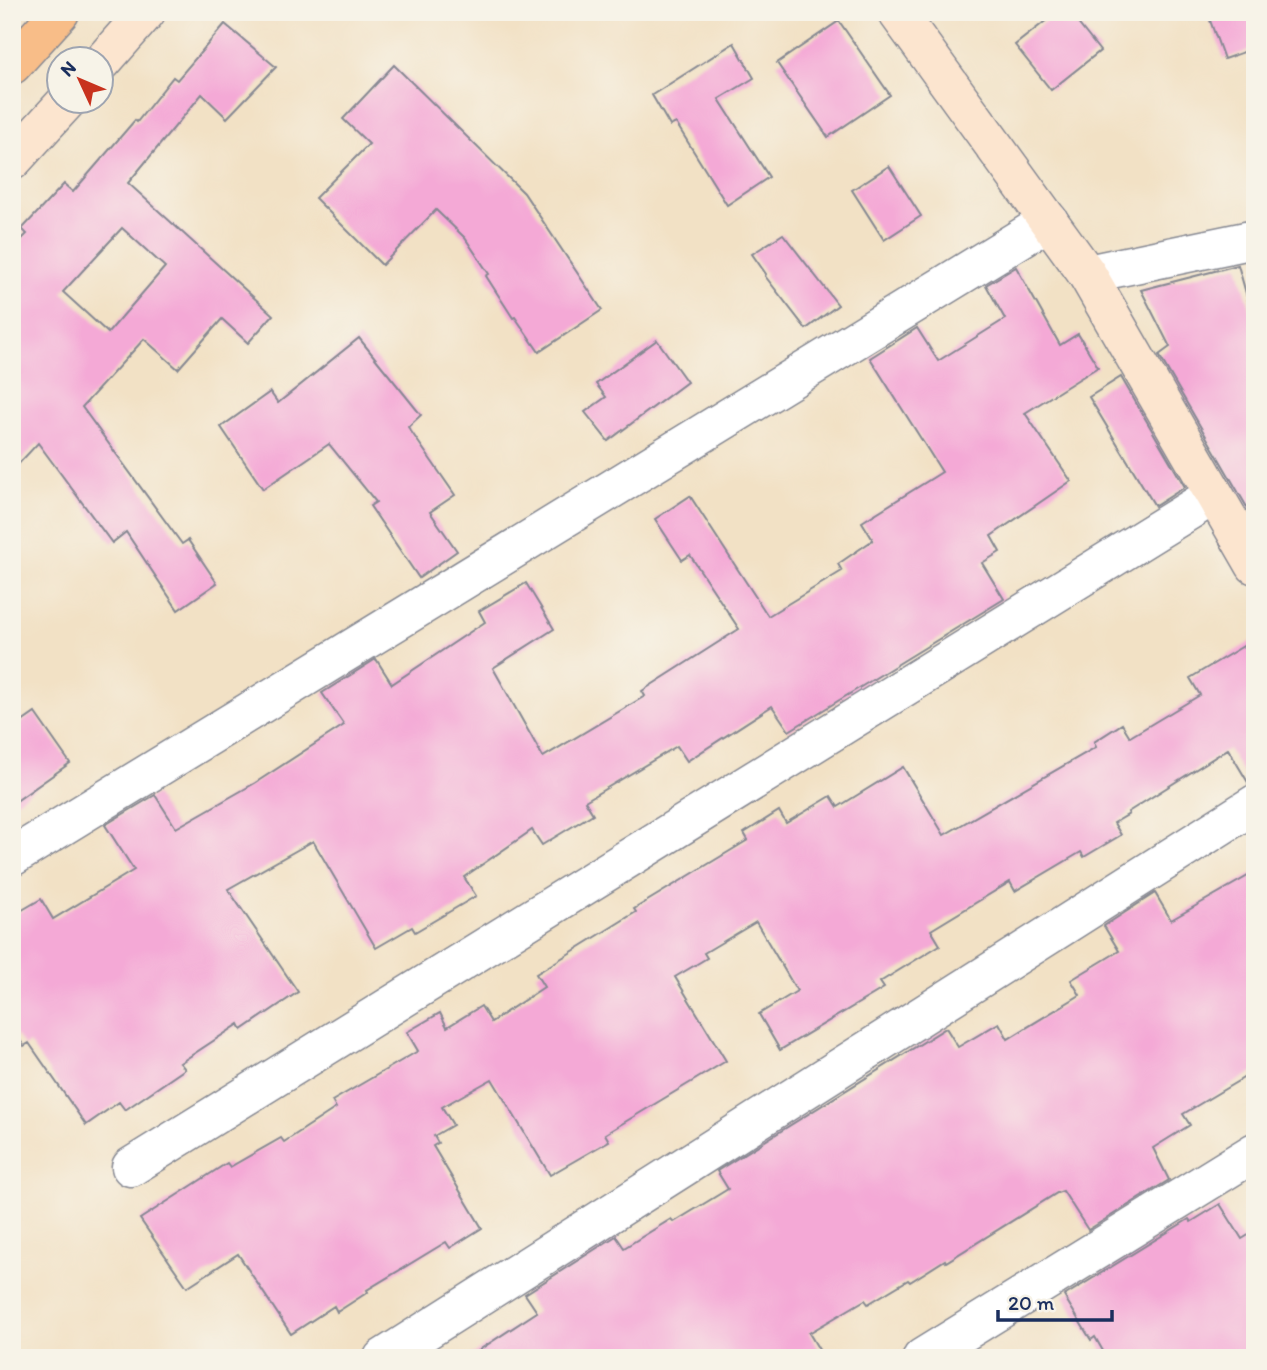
<svg xmlns="http://www.w3.org/2000/svg" width="1267" height="1370" font-family="Itim,sans-serif">
<style>
.building{fill:#f4a9d6;fill-rule:evenodd}
.lines{fill:none;stroke-linecap:round;stroke-linejoin:round}
.street-casing{stroke:#868892;stroke-width:41}
.secondary-casing{stroke:#868892;stroke-width:41}
.highway-casing{stroke:#868892;stroke-width:41}
.street{stroke:#fff;stroke-width:38}
.secondary{stroke:#fce5cf;stroke-width:38}
.highway{stroke:#f8bd88;stroke-width:38}
</style>
<rect width="100%" height="100%" fill="#f7f3e8"/>
<filter id="ink" filterUnits="userSpaceOnUse"><feTurbulence type="fractalNoise" baseFrequency=".0143" numOctaves="2"/><feDisplacementMap in="SourceGraphic" scale="14" xChannelSelector="R" yChannelSelector="G"/><feConvolveMatrix kernelMatrix="1 2 1 2 8 2 1 2 1" color-interpolation-filters="sRGB"/></filter>
<filter id="wash" filterUnits="userSpaceOnUse"><feTurbulence type="fractalNoise" baseFrequency=".00686" numOctaves="4" result="noise"/><feDisplacementMap in="SourceGraphic" scale="28" xChannelSelector="R" yChannelSelector="G"/><feGaussianBlur stdDeviation="1.57" result="paint"/><feColorMatrix in="noise" values="0 0 0 0 0 0 0 0 0 0 0 0 0 0 0 0 0 1.4 0 .05"/><feComposite in="paint" operator="in"/></filter>
<g filter="url(#wash)">
<rect width="100%" height="100%" fill="#f2e1c5"/>
<g id="blocks">
<g class="building">
<path d="M 1057,12 L 1069,12 L 1100,51 L 1051,90 L 1015,45 Z"/>
<path d="M 1207,12 L 1255,12 L 1255,48 L 1224,59 Z"/>
<path d="M 839,21 L 890,95 L 828,137 L 777,63 Z"/>
<path d="M 225,24 L 276,67 L 227,118 L 202,94 L 128,183 L 273,315 L 248,343 L 222,319 L 178,369 L 144,339 L 82,407 L 182,544 L 188,540 L 217,583 L 178,610 L 126,532 L 112,543 L 38,443 L 12,471 L 12,249 L 27,234 L 22,229 L 64,184 L 73,192 L 135,120 L 137,122 L 173,77 L 177,80 ZM 122,228 L 165,267 L 108,333 L 63,292 Z"/>
<path d="M 734,43 L 754,78 L 719,99 L 769,177 L 727,205 L 676,123 L 670,126 L 652,95 Z"/>
<path d="M 394,65 L 524,193 L 602,310 L 539,352 L 515,317 L 513,318 L 486,276 L 489,274 L 465,238 L 436,210 L 382,265 L 315,198 L 369,144 L 343,119 Z"/>
<path d="M 889,166 L 921,216 L 884,240 L 852,190 Z"/>
<path d="M 783,234 L 838,305 L 806,329 L 765,276 L 766,274 L 752,254 Z"/>
<path d="M 1238,265 L 1255,325 L 1255,521 L 1159,355 L 1170,347 L 1141,290 Z"/>
<path d="M 1016,267 L 1060,345 L 1078,334 L 1098,367 L 1025,413 L 1071,481 L 991,536 L 1000,552 L 982,563 L 1004,599 L 789,731 L 772,706 L 687,761 L 677,746 L 585,801 L 593,814 L 542,845 L 532,830 L 464,877 L 476,896 L 415,932 L 412,927 L 376,948 L 313,841 L 228,889 L 298,992 L 242,1030 L 239,1024 L 180,1063 L 185,1069 L 125,1110 L 119,1102 L 86,1125 L 29,1043 L 24,1046 L 12,1029 L 12,916 L 41,899 L 53,919 L 134,870 L 105,825 L 155,795 L 176,828 L 255,783 L 344,725 L 322,693 L 376,659 L 392,684 L 485,622 L 479,611 L 526,583 L 554,629 L 493,668 L 543,757 L 645,696 L 642,691 L 739,629 L 690,555 L 682,560 L 655,519 L 690,496 L 768,616 L 842,571 L 838,564 L 873,540 L 862,522 L 942,472 L 870,358 L 917,328 L 938,361 L 1005,319 L 986,285 Z"/>
<path d="M 359,338 L 421,415 L 408,427 L 455,495 L 430,512 L 457,551 L 419,578 L 370,506 L 376,502 L 329,444 L 263,489 L 221,427 L 270,392 L 278,403 Z"/>
<path d="M 657,340 L 687,382 L 608,441 L 585,412 L 606,397 L 596,384 Z"/>
<path d="M 1121,377 L 1185,487 L 1155,506 L 1089,397 Z"/>
<path d="M 1255,639 L 1255,782 L 1249,784 L 1228,749 L 1128,812 L 1129,814 L 1114,823 L 1121,835 L 1084,857 L 1081,852 L 1015,891 L 1010,882 L 931,930 L 940,945 L 880,982 L 884,988 L 780,1050 L 759,1014 L 797,991 L 756,922 L 704,953 L 707,958 L 675,977 L 726,1061 L 605,1134 L 609,1141 L 550,1175 L 492,1079 L 442,1107 L 453,1125 L 434,1136 L 438,1143 L 433,1146 L 482,1228 L 450,1248 L 446,1242 L 367,1290 L 368,1292 L 337,1312 L 334,1306 L 291,1334 L 238,1254 L 187,1287 L 140,1219 L 227,1163 L 230,1167 L 281,1138 L 284,1142 L 336,1108 L 332,1101 L 418,1051 L 407,1032 L 440,1013 L 447,1027 L 481,1006 L 491,1022 L 544,987 L 536,974 L 636,912 L 634,909 L 748,840 L 744,833 L 779,811 L 786,823 L 831,796 L 838,807 L 903,767 L 944,835 L 1096,747 L 1094,742 L 1122,724 L 1130,737 L 1200,695 L 1190,678 Z"/>
<path d="M 35,713 L 70,763 L 12,804 L 12,729 Z"/>
<path d="M 1255,872 L 1255,1071 L 1183,1114 L 1190,1125 L 1153,1148 L 1169,1180 L 1088,1230 L 1063,1191 L 1057,1193 L 946,1262 L 945,1260 L 910,1282 L 908,1280 L 868,1304 L 865,1300 L 809,1333 L 824,1358 L 467,1358 L 537,1312 L 525,1294 L 616,1236 L 624,1248 L 671,1219 L 674,1222 L 728,1189 L 717,1171 L 946,1028 L 958,1047 L 999,1023 L 1008,1039 L 1080,995 L 1071,980 L 1119,951 L 1104,926 L 1155,893 L 1171,920 Z"/>
<path d="M 1220,1204 L 1242,1239 L 1255,1231 L 1255,1358 L 1107,1358 L 1095,1337 L 1091,1340 L 1064,1296 L 1189,1219 L 1191,1222 Z"/>
</g>
</g>
</g>
<g filter="url(#ink)">
<use href="#blocks" fill-opacity="0" stroke="#868892" stroke-width="2"/>
<g class="lines">
<defs>
<g id="street">
<path d="M 1087,274 L 1255,239"/>
<path d="M 12,857 L 1049,221"/>
<path d="M 131,1167 L 1214,495"/>
<path d="M 383,1358 L 1255,804"/>
<path d="M 922,1358 L 1255,1152"/>
</g>
<g id="secondary">
<path d="M 897,12 L 1087,274 L 1255,565"/>
<path d="M 102,62 L 146,12"/>
<path d="M 12,161 L 66,102"/>
</g>
<path id="highway" d="M 12,65 L 60,12"/>
</defs>
<use href="#street" class="street-casing"/>
<use href="#secondary" class="secondary-casing"/>
<use href="#highway" class="highway-casing"/>
<use href="#street" class="street"/>
<use href="#secondary" class="secondary"/>
<use href="#highway" class="highway"/>
</g>
</g>
<rect width="1267" height="1370" fill="none" stroke="#f7f3e8" stroke-width="42"/>
<g transform="translate(80 80) rotate(314)"><circle r="33" fill="#f7f3e8" stroke="#9fa5b1" stroke-width="2"/>
<path d="M0-5L12 26L0 18L-12 26Z" fill="#c8321e"/>
<text y="-10" font-size="19" font-weight="bold" text-anchor="middle" fill="#1b2f5e">N</text>
</g>
<path d="M998 1310v10h114v-10" fill="none" stroke="#1b2f5e" stroke-width="3.5"/>
<text x="1008" y="1310" font-size="21" fill="#1b2f5e" stroke="#f7f3e8" stroke-width="5" paint-order="stroke">20 m</text>
</svg>
